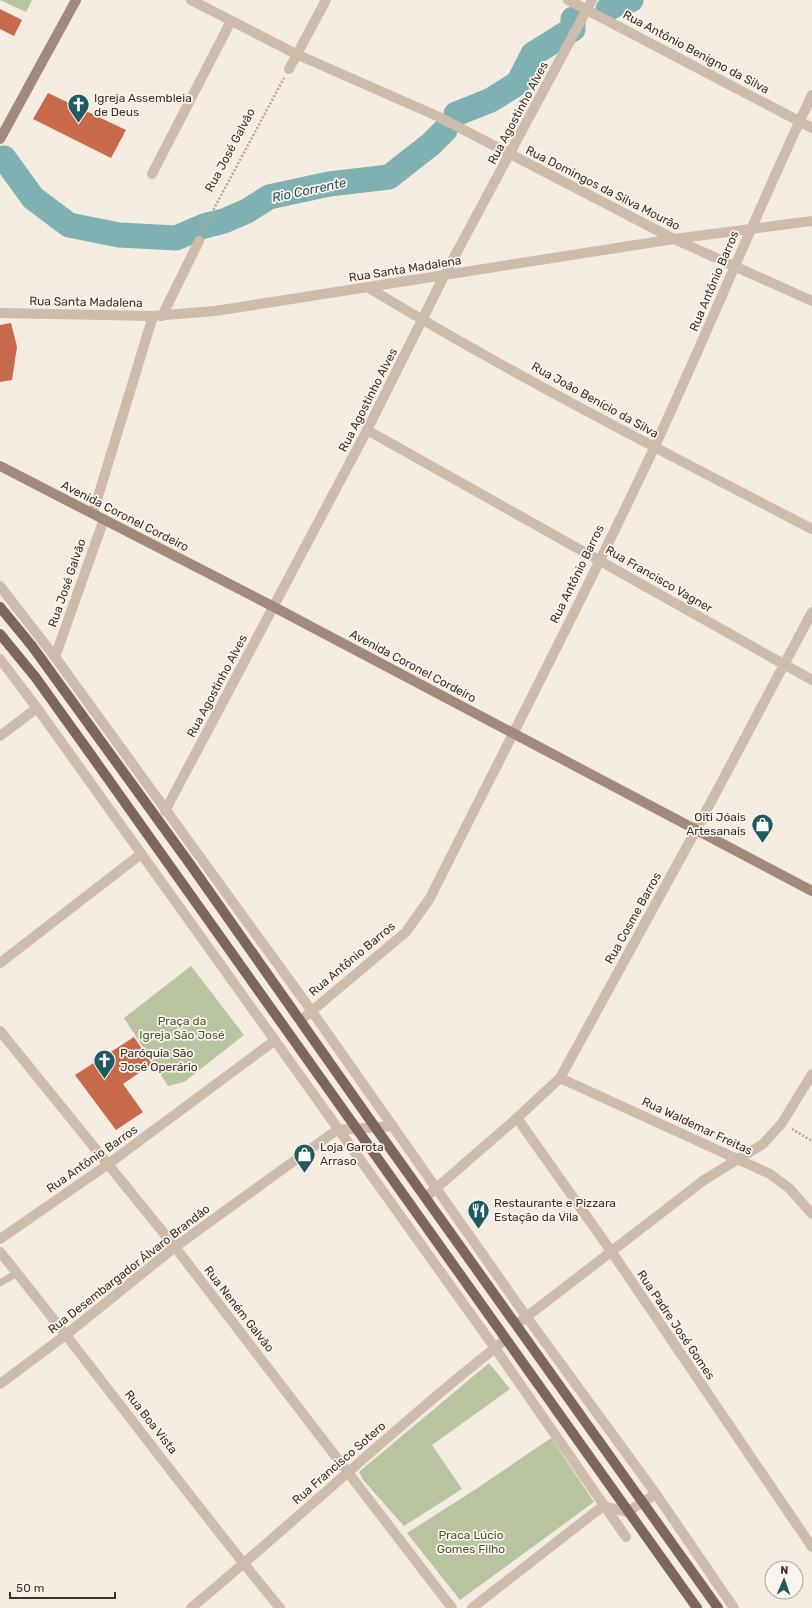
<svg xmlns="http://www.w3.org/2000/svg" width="812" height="1608" font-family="Rubik,sans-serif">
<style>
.green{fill:#b8c4a0}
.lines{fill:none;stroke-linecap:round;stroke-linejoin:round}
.river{stroke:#7fb0b2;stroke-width:25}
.building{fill:#c8694b}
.path{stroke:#b9a596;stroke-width:2.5;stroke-dasharray:2 2;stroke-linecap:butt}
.lane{stroke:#cdbbac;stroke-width:7}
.street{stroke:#cdbbac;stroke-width:10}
.secondary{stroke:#a18a7d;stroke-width:10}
.primary{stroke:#7d675c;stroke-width:10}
.labels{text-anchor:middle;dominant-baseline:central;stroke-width:3.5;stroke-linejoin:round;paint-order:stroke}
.street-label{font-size:12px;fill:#3b302b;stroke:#fbf5ee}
.poi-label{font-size:12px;fill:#3b302b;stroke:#fbf5ee;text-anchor:start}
.park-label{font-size:12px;fill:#4a5a2e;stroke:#fbf5ee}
.water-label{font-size:13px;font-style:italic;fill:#1f5a5e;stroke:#fbf5ee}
</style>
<rect width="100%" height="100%" fill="#f4ebe1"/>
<g class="green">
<path d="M 0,0 L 32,0 L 26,12 Z"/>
<path d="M 191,966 L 244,1035 L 184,1082 L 168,1086 L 124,1018 Z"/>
<path d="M 489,1363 L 510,1389 L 432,1445 L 462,1489 L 404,1526 L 364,1481 L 359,1472 Z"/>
<path d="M 551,1438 L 594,1502 L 460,1600 L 407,1533 L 476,1489 Z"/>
</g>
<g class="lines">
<g class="river">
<path d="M 608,9 L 618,3 L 631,0"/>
<path d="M 456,114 L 491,100 L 518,83 L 533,54 L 573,29 L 573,19"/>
<path d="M 4,158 L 33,198 L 69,225 L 119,235 L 176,238 L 204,226 L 224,221 L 247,211 L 269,197 L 329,184 L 389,177 L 431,144 L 445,130"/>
</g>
</g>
<g class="building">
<path d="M 0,9 L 22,20 L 14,36 L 0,29 Z"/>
<path d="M 48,93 L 126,130 L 111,158 L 33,119 Z"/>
<path d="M 11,323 L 17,347 L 12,380 L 0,382 L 0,325 Z"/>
<path d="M 134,1037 L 152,1064 L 123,1084 L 143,1112 L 116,1130 L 75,1075 Z"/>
</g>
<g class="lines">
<g class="path">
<path d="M 202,231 L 284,78"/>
<path d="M 792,1129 L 812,1141"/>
</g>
<path class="lane" d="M 0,1283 L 17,1273"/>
<g class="street">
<path d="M 191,0 L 296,54 L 437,116 L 674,239 L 812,301"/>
<path d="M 568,0 L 812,128"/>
<path d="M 289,69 L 326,0"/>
<path d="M 152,174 L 231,21"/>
<path d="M 369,288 C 513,375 663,452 812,529"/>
<path d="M 0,313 L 153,316 L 215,311 L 674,239 L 812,221"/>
<path d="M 162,316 L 199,241"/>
<path d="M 367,430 L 812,680"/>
<path d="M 93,513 L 153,316"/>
<path d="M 0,586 L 55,657 L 311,1010 L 526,1316 L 656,1494 L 734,1608"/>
<path d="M 55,657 L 104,519"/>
<path d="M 0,659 L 37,708 L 495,1348 L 626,1537"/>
<path d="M 0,736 L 37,708"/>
<path d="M 165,811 L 365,434 L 444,276 L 592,0"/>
<path d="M 0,963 L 141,854"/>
<path d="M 301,1020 L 406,932 L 430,898 C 505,748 584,598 655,446 C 709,329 757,211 812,95"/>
<path d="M 0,1031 L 175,1247 L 452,1608"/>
<path d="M 560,1078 L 770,1174 L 789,1188 L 812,1214"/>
<path d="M 517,1118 L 611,1251 L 812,1547"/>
<path d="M 426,1197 L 517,1118 L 560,1078 L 696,830 L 812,612"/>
<path d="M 0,1239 L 107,1165 L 274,1041"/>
<path d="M 0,1252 C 95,1369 184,1492 280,1608"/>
<path d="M 516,1325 L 704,1180 L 763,1144 L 782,1123 L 812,1074"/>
<path d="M 0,1384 L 67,1334 L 175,1247 L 337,1130 L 393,1126"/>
<path d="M 191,1608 C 297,1520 397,1425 505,1340"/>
<path d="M 472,1608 L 603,1506 L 627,1512 L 656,1494"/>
</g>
<g class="secondary">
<path d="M 0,139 L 76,0"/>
<path d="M 0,466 L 274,607 L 812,891"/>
</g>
<g class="primary">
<path d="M 0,607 L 32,646 L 190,864 L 375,1127 L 718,1608"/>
<path d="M 0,634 L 36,678 L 89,752 L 697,1608"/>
</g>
</g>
<defs>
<symbol id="church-pin" viewBox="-11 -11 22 30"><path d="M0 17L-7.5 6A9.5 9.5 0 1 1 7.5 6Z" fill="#1f5a5e" stroke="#fbf5ee"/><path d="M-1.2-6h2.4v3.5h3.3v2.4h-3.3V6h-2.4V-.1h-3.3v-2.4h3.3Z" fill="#fff"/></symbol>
<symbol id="shop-pin" viewBox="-11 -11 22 30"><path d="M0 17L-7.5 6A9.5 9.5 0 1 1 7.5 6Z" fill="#1f5a5e" stroke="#fbf5ee"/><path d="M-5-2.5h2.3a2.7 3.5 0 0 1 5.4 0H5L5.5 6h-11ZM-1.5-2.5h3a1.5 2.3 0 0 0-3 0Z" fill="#fff"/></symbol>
<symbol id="restaurant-pin" viewBox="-11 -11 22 30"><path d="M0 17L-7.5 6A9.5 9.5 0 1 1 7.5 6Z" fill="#1f5a5e" stroke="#fbf5ee"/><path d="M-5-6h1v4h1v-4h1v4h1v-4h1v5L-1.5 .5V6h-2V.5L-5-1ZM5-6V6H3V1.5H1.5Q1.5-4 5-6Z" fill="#fff"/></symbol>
</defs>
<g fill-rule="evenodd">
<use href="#church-pin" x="66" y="92" width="25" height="34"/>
<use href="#shop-pin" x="750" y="812" width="25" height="34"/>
<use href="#church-pin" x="92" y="1048" width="25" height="34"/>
<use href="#shop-pin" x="292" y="1142" width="25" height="34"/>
<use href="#restaurant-pin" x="466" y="1198" width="25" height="34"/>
</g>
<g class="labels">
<g class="street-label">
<text transform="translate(696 52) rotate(28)">Rua Antônio Benigno da Silva</text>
<text transform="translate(518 113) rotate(-62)">Rua Agostinho Alves</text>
<text transform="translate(230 150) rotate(-62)">Rua José Galvão</text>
<text transform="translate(603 188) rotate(27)">Rua Domingos da Silva Mourão</text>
<text transform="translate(405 269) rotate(-9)">Rua Santa Madalena</text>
<text transform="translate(714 281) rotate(-67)">Rua Antônio Barros</text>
<text transform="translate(86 302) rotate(1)">Rua Santa Madalena</text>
<text transform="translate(368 400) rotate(-63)">Rua Agostinho Alves</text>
<text transform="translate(595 400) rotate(29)">Rua João Benício da Silva</text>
<text transform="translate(125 516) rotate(27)">Avenida Coronel Cordeiro</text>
<text transform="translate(577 574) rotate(-64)">Rua Antônio Barros</text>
<text transform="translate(659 579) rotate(30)">Rua Francisco Vagner</text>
<text transform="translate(67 583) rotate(-71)">Rua José Galvão</text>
<text transform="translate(413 666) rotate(28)">Avenida Coronel Cordeiro</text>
<text transform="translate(217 686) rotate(-62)">Rua Agostinho Alves</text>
<text transform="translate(633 918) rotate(-61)">Rua Cosme Barros</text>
<text transform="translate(352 959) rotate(-40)">Rua Antônio Barros</text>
<text transform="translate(697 1126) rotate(25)">Rua Waldemar Freitas</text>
<text transform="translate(92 1159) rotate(-35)">Rua Antônio Barros</text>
<text transform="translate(129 1269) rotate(-38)">Rua Desembargador Álvaro Brandão</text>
<text transform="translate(239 1309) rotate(52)">Rua Neném Galvão</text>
<text transform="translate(676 1325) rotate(56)">Rua Padre José Gomes</text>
<text transform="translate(151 1422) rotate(52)">Rua Boa Vista</text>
<text transform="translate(339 1463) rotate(-41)">Rua Francisco Sotero</text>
</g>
<g class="poi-label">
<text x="94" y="98">Igreja Assembleia<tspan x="94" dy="14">de Deus</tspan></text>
<text x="746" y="817" text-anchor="end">Oiti Jóais<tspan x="746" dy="14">Artesanais</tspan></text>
<text x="120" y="1053">Paróquia São<tspan x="120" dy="14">José Operário</tspan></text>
<text x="320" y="1147">Loja Garota<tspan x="320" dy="14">Arraso</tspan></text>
<text x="494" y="1203">Restaurante e Pizzara<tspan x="494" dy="14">Estação da Vila</tspan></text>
</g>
<g class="park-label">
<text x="182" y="1021">Praça da<tspan x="182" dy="14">Igreja São José</tspan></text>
<text x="471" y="1535">Praca Lúcio<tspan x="471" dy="14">Gomes Filho</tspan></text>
</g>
<g class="water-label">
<text transform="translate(309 190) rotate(-12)">Rio Corrente</text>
</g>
</g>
<g transform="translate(784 1580) rotate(2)"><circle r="19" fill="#fbf5ee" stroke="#aea6a0"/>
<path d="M0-3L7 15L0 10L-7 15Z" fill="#1f5a5e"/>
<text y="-6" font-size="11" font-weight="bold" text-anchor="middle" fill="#3b302b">N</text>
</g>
<path d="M10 1592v6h105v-6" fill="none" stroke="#3b302b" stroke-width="2"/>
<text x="16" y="1592" font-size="12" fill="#3b302b" stroke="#fbf5ee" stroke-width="3" paint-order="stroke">50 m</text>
</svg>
